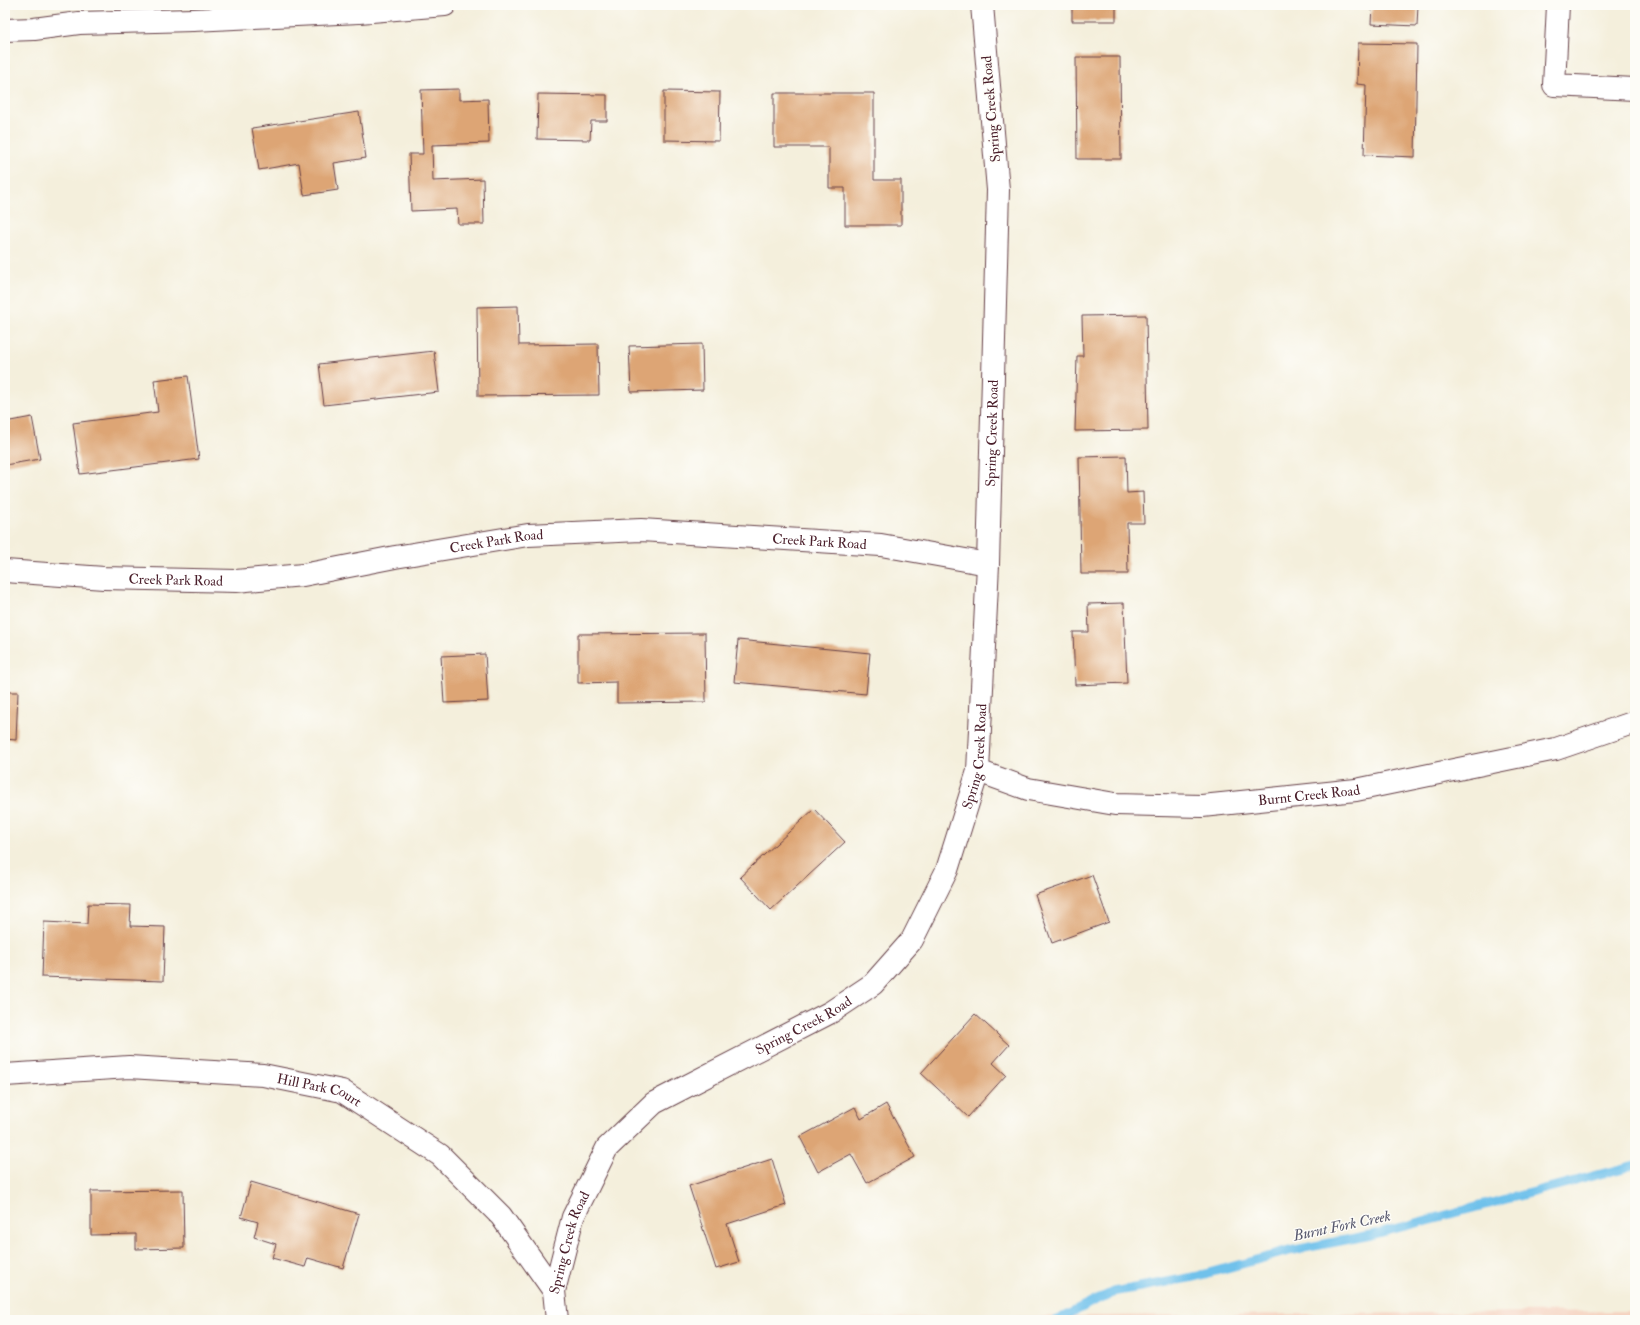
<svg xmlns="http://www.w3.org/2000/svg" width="1640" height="1325" font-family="'IM FELL Double Pica',serif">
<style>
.built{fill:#f5d3c1}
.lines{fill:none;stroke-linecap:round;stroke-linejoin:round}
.stream{stroke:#70c1eb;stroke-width:9}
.building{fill:#dda574}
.minor-casing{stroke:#643e46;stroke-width:24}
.minor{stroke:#fff;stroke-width:22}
.labels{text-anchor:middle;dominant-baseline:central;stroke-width:3;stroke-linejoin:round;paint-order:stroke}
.street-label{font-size:14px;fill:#4a1f2b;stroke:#fdfcf7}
.water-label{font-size:15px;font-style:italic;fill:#57586e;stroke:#fdfcf7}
</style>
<rect width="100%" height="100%" fill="#fdfcf7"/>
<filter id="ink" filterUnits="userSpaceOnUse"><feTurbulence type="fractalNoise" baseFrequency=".025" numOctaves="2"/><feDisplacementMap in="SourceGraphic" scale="8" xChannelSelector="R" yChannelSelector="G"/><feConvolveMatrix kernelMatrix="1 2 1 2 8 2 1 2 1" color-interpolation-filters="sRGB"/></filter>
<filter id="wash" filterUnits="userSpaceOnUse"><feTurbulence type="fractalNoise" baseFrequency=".012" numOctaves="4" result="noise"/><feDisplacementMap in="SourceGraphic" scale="16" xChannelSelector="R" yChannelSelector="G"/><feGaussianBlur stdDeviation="0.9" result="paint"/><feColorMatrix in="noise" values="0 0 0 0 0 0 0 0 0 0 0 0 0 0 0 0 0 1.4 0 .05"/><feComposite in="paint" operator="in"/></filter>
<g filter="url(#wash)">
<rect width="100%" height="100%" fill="#f4efdc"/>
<path class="built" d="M 1635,1311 L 1635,1320 L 858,1320 L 859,1318 Z"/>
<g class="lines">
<path class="stream" d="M 1057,1320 L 1113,1292 L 1194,1277 L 1289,1251 L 1371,1235 L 1635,1165"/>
</g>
<g id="blocks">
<g class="building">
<rect x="1072" y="5" width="44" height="16"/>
<path d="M 1372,5 L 1418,5 L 1417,26 L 1371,24 Z"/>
<path d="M 1358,43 L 1417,44 L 1415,157 L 1364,155 L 1366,85 L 1357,84 Z"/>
<path d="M 1076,57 L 1120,57 L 1121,159 L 1077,159 Z"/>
<path d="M 459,89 L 459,100 L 488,99 L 489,143 L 432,145 L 433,181 L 483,179 L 484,224 L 458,224 L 457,209 L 411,211 L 409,154 L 423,154 L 421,90 Z"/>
<path d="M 664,91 L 720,92 L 719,141 L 664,140 Z"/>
<path d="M 774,93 L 874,93 L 874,180 L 901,180 L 901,225 L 845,225 L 845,188 L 829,188 L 829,147 L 774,147 Z"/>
<path d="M 538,94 L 607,95 L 607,121 L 591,121 L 590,140 L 537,139 Z"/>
<path d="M 359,112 L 366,158 L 334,163 L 338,190 L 304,195 L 299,163 L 259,170 L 252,128 Z"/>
<path d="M 518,306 L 519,345 L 598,344 L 599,395 L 478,396 L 477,307 Z"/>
<path d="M 1146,315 L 1148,430 L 1075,431 L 1077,356 L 1083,356 L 1082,316 Z"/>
<path d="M 702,344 L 703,390 L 631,392 L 629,346 Z"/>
<path d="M 434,351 L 439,392 L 324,405 L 319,364 Z"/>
<path d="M 188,376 L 199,459 L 80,474 L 73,423 L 158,412 L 154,380 Z"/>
<path d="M 32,417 L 40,459 L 5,465 L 5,422 Z"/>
<path d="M 1126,456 L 1127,493 L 1143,492 L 1144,523 L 1127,523 L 1128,574 L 1081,574 L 1079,457 Z"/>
<path d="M 1124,603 L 1127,683 L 1075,685 L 1073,632 L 1089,632 L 1088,604 Z"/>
<path d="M 705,633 L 706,702 L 617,703 L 617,682 L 578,683 L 578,634 Z"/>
<path d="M 738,640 L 870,653 L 866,694 L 734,682 Z"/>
<path d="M 485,654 L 488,701 L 444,703 L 441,656 Z"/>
<path d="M 5,692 L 18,692 L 16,740 L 5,739 Z"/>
<path d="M 814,809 L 845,842 L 771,910 L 740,877 Z"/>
<path d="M 1092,875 L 1109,922 L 1052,943 L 1035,895 Z"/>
<path d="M 88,904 L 131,905 L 130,926 L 165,927 L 163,981 L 42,977 L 44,922 L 87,924 Z"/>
<path d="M 975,1014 L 1009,1045 L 993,1063 L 1006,1075 L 968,1117 L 921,1073 Z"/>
<path d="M 886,1104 L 915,1157 L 867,1183 L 851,1154 L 818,1172 L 800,1137 L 855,1107 L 861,1119 Z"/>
<path d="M 772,1159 L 786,1205 L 727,1224 L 739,1262 L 716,1269 L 689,1186 Z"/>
<path d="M 251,1182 L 359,1214 L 343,1268 L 308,1258 L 305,1267 L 272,1258 L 276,1244 L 254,1237 L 258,1222 L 241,1217 Z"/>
<path d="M 183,1190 L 184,1248 L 136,1249 L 136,1234 L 91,1235 L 91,1191 Z"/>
</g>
</g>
</g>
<g filter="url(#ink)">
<use href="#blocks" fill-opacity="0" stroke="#643e46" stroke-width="1"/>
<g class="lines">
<defs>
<g id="minor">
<path d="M 1558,5 L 1554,85 L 1635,89"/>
<path d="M 5,30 L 34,29 L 79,23 L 193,20 L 359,12 L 445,5"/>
<path id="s1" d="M 5,571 L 104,578 L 236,581 L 303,575 L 395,557 L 528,535 L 641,530 L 881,545 L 988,564"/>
<path id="s2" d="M 978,771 L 1028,789 L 1115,804 L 1202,806 L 1356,790 L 1556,749 L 1635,722"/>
<path id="s3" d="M 5,1075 L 129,1067 L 263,1075 L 342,1091 L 440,1155 L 501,1216 L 554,1291"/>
<path id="s4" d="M 557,1320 L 554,1291 L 573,1217 L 607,1148 L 654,1103 L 831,1012 L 873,984 L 912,940 L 947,870 L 978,771 L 988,564 L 998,190 L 982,5"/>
</g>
</defs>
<use href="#minor" class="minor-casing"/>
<use href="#minor" class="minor"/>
</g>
</g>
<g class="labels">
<g class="street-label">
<text transform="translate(991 109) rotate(-95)">Spring Creek Road</text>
<text stroke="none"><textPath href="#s4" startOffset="1076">Spring Creek Road</textPath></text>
<text stroke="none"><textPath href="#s1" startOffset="819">Creek Park Road</textPath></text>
<text stroke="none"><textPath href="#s1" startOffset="495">Creek Park Road</textPath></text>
<text stroke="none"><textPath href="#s1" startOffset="171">Creek Park Road</textPath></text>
<text stroke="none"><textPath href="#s4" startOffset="752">Spring Creek Road</textPath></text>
<text stroke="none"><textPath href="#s2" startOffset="336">Burnt Creek Road</textPath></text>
<text stroke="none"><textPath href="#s4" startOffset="416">Spring Creek Road</textPath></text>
<text stroke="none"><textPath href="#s3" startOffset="317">Hill Park Court</textPath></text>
<text stroke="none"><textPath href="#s4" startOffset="80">Spring Creek Road</textPath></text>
</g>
<g class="water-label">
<text transform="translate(1342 1226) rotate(-12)">Burnt Fork Creek</text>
</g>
</g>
<rect width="1640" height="1325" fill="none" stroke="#fdfcf7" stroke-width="20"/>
</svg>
